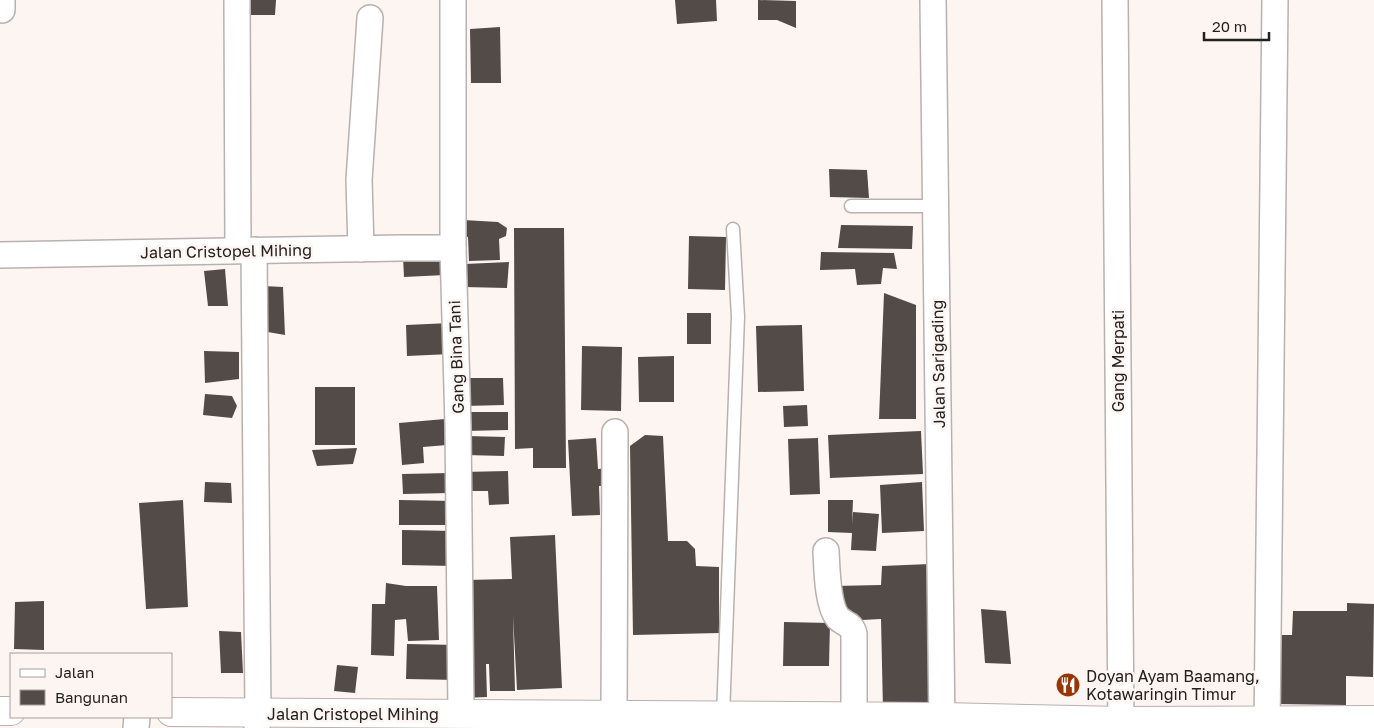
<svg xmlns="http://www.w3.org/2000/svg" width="1374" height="728" font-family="'Golos Text',sans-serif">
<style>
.building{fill:#524b48}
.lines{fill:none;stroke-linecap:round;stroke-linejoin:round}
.lane-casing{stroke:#b9b1af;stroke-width:15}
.street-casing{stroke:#b9b1af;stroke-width:28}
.secondary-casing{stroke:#b9b1af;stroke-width:30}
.lane{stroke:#fff;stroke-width:12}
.street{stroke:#fff;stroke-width:25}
.secondary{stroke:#fff;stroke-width:28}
.labels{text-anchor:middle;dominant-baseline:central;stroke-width:5;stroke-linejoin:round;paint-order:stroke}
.street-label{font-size:16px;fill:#23201f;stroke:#fdf5f2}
.poi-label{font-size:16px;fill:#23201f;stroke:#fdf5f2;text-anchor:start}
</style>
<rect width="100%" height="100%" fill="#fdf5f2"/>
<g class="building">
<path d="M 247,0 L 276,0 L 275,15 L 246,15 Z"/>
<path d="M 675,0 L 716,0 L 717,21 L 677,24 Z"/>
<path d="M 758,0 L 796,1 L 796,28 L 777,20 L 758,20 Z"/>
<path d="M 500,27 L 501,83 L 471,83 L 470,29 Z"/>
<path d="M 829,169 L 867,170 L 869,198 L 830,197 Z"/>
<path d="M 463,220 L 498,222 L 507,228 L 506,236 L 499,239 L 500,260 L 469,261 L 468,237 L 463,236 Z"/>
<path d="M 841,225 L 913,226 L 912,249 L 838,248 Z"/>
<path d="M 514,228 L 564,228 L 566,468 L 533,468 L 533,448 L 515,449 Z"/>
<path d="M 689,236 L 726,237 L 725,290 L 688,289 Z"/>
<path d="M 821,252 L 894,253 L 897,269 L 883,268 L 881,284 L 857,285 L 855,269 L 820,270 Z"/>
<path d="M 444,255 L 445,275 L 404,277 L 403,257 Z"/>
<path d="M 509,262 L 507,288 L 464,287 L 465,264 Z"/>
<path d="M 225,269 L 228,306 L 208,306 L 204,271 Z"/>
<path d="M 263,286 L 283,287 L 285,335 L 262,331 Z"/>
<path d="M 884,293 L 916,305 L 916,419 L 879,419 Z"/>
<rect x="687" y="313" width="24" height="31"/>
<path d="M 450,323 L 451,354 L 407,356 L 406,325 Z"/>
<path d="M 802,325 L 804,391 L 758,392 L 756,326 Z"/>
<path d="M 582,346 L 622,347 L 621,411 L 581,410 Z"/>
<path d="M 204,351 L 239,352 L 239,379 L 205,383 Z"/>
<path d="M 674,356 L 674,402 L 639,402 L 638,357 Z"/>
<path d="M 465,378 L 503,378 L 504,405 L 465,406 Z"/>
<rect x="315" y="387" width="40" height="58"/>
<path d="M 205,394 L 232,396 L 237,406 L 232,418 L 203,415 Z"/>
<path d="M 807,405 L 808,426 L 784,427 L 783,406 Z"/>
<path d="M 465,412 L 508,412 L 508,430 L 465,431 Z"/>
<path d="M 445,419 L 447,445 L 423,447 L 424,463 L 402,465 L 399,423 Z"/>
<path d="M 921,431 L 923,474 L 830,478 L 828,435 Z"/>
<path d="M 645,435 L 663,436 L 668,541 L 687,541 L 695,549 L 696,566 L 719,567 L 719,633 L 633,635 L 630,446 Z"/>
<path d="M 467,436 L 505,437 L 504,456 L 466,455 Z"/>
<path d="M 596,438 L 598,469 L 611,468 L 612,486 L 599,486 L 600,515 L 572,516 L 568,440 Z"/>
<path d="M 818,438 L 820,494 L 790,495 L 788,439 Z"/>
<path d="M 357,448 L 353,464 L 317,466 L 312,450 Z"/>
<path d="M 508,471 L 509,504 L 489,505 L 488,491 L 463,491 L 462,472 Z"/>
<path d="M 450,473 L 450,493 L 403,494 L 402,474 Z"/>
<path d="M 205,482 L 231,483 L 232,503 L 204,502 Z"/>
<path d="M 922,482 L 924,531 L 882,533 L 880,485 Z"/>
<path d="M 183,500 L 188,607 L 146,609 L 139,503 Z"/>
<path d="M 399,500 L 454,501 L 453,525 L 399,525 Z"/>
<path d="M 828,500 L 853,500 L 852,524 L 853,512 L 879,514 L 876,551 L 851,550 L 852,533 L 828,532 Z"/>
<path d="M 402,530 L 454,531 L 454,566 L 402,565 Z"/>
<path d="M 555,535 L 562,688 L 517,690 L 513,616 L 515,691 L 490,691 L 489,664 L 486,664 L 487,697 L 464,698 L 467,580 L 512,579 L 510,537 Z"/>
<path d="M 930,564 L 932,713 L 883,710 L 881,619 L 862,620 L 857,614 L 844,609 L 834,586 L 881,585 L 882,566 Z"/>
<path d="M 386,583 L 406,586 L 437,586 L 439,640 L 408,641 L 406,619 L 395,620 L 394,656 L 371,655 L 372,604 L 385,604 Z"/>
<path d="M 44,601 L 44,650 L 14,649 L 15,602 Z"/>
<path d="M 1347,603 L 1374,604 L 1373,677 L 1346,676 L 1346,705 L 1276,704 L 1277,635 L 1292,635 L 1293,611 L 1347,611 Z"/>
<path d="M 981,609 L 1006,611 L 1011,664 L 985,663 Z"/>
<path d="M 784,622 L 830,623 L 829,666 L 783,666 Z"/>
<path d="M 219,631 L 241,632 L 243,673 L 221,673 Z"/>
<path d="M 407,644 L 458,645 L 458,680 L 406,679 Z"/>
<path d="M 337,665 L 358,667 L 355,693 L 334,691 Z"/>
</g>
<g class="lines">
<defs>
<g id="lane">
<path d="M 851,206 L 936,206"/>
<path d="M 723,716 L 738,317 L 733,229"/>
</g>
<g id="street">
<path d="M 2,0 L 2,10"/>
<path d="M 237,0 L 238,250"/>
<path d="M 453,0 L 453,248 L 458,426 L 461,714"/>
<path d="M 933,0 L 942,728"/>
<path d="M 1115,0 L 1121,728"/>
<path d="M 361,249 L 359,180 L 370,18"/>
<path d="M 254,250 L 258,713 L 257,728"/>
<path d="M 0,255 L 402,248 L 453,248"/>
<path d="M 826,551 C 827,568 827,605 838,618 C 844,624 852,624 854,634 L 854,717"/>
<path d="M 614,716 L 615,432"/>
<path d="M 136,728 L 137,717"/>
<path d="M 1267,728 L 1275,0"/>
</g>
<g id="secondary">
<path d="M 0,711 L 11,711"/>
<path d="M 171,712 L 942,717 L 1121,721 L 1374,720"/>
</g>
</defs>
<use href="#lane" class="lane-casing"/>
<use href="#street" class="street-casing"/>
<use href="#secondary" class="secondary-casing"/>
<use href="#lane" class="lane"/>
<use href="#street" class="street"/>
<use href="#secondary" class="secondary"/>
</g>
<defs>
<symbol id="restaurant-disc" viewBox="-11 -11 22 22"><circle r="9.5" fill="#993404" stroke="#fdf5f2"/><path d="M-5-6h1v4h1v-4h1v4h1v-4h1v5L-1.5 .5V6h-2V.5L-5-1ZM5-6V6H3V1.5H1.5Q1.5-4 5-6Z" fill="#fff"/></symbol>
</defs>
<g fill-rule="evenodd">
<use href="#restaurant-disc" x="1054" y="671" width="28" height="28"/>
</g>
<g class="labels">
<g class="street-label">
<text transform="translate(226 251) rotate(-1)">Jalan Cristopel Mihing</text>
<text transform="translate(456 357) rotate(-92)">Gang Bina Tani</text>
<text transform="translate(1118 361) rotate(-90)">Gang Merpati</text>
<text transform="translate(938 364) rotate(-91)">Jalan Sarigading</text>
<text x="353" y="714">Jalan Cristopel Mihing</text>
</g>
<g class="poi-label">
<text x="1086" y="676">Doyan Ayam Baamang,<tspan x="1086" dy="18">Kotawaringin Timur</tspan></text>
</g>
</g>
<rect x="10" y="653" width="162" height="65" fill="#fdf5f2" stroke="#a6a09e"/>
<rect x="20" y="669" width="25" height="8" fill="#ffffff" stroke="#a6a09e"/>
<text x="55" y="678" font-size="15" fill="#23201f">Jalan</text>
<rect x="20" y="690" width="25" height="15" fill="#524b48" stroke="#a6a09e"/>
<text x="55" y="703" font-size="15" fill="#23201f">Bangunan</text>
<path d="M1204 32v8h65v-8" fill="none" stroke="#23201f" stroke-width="2.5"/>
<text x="1212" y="32" font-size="15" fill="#23201f" stroke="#fdf5f2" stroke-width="4" paint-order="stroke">20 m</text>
</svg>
